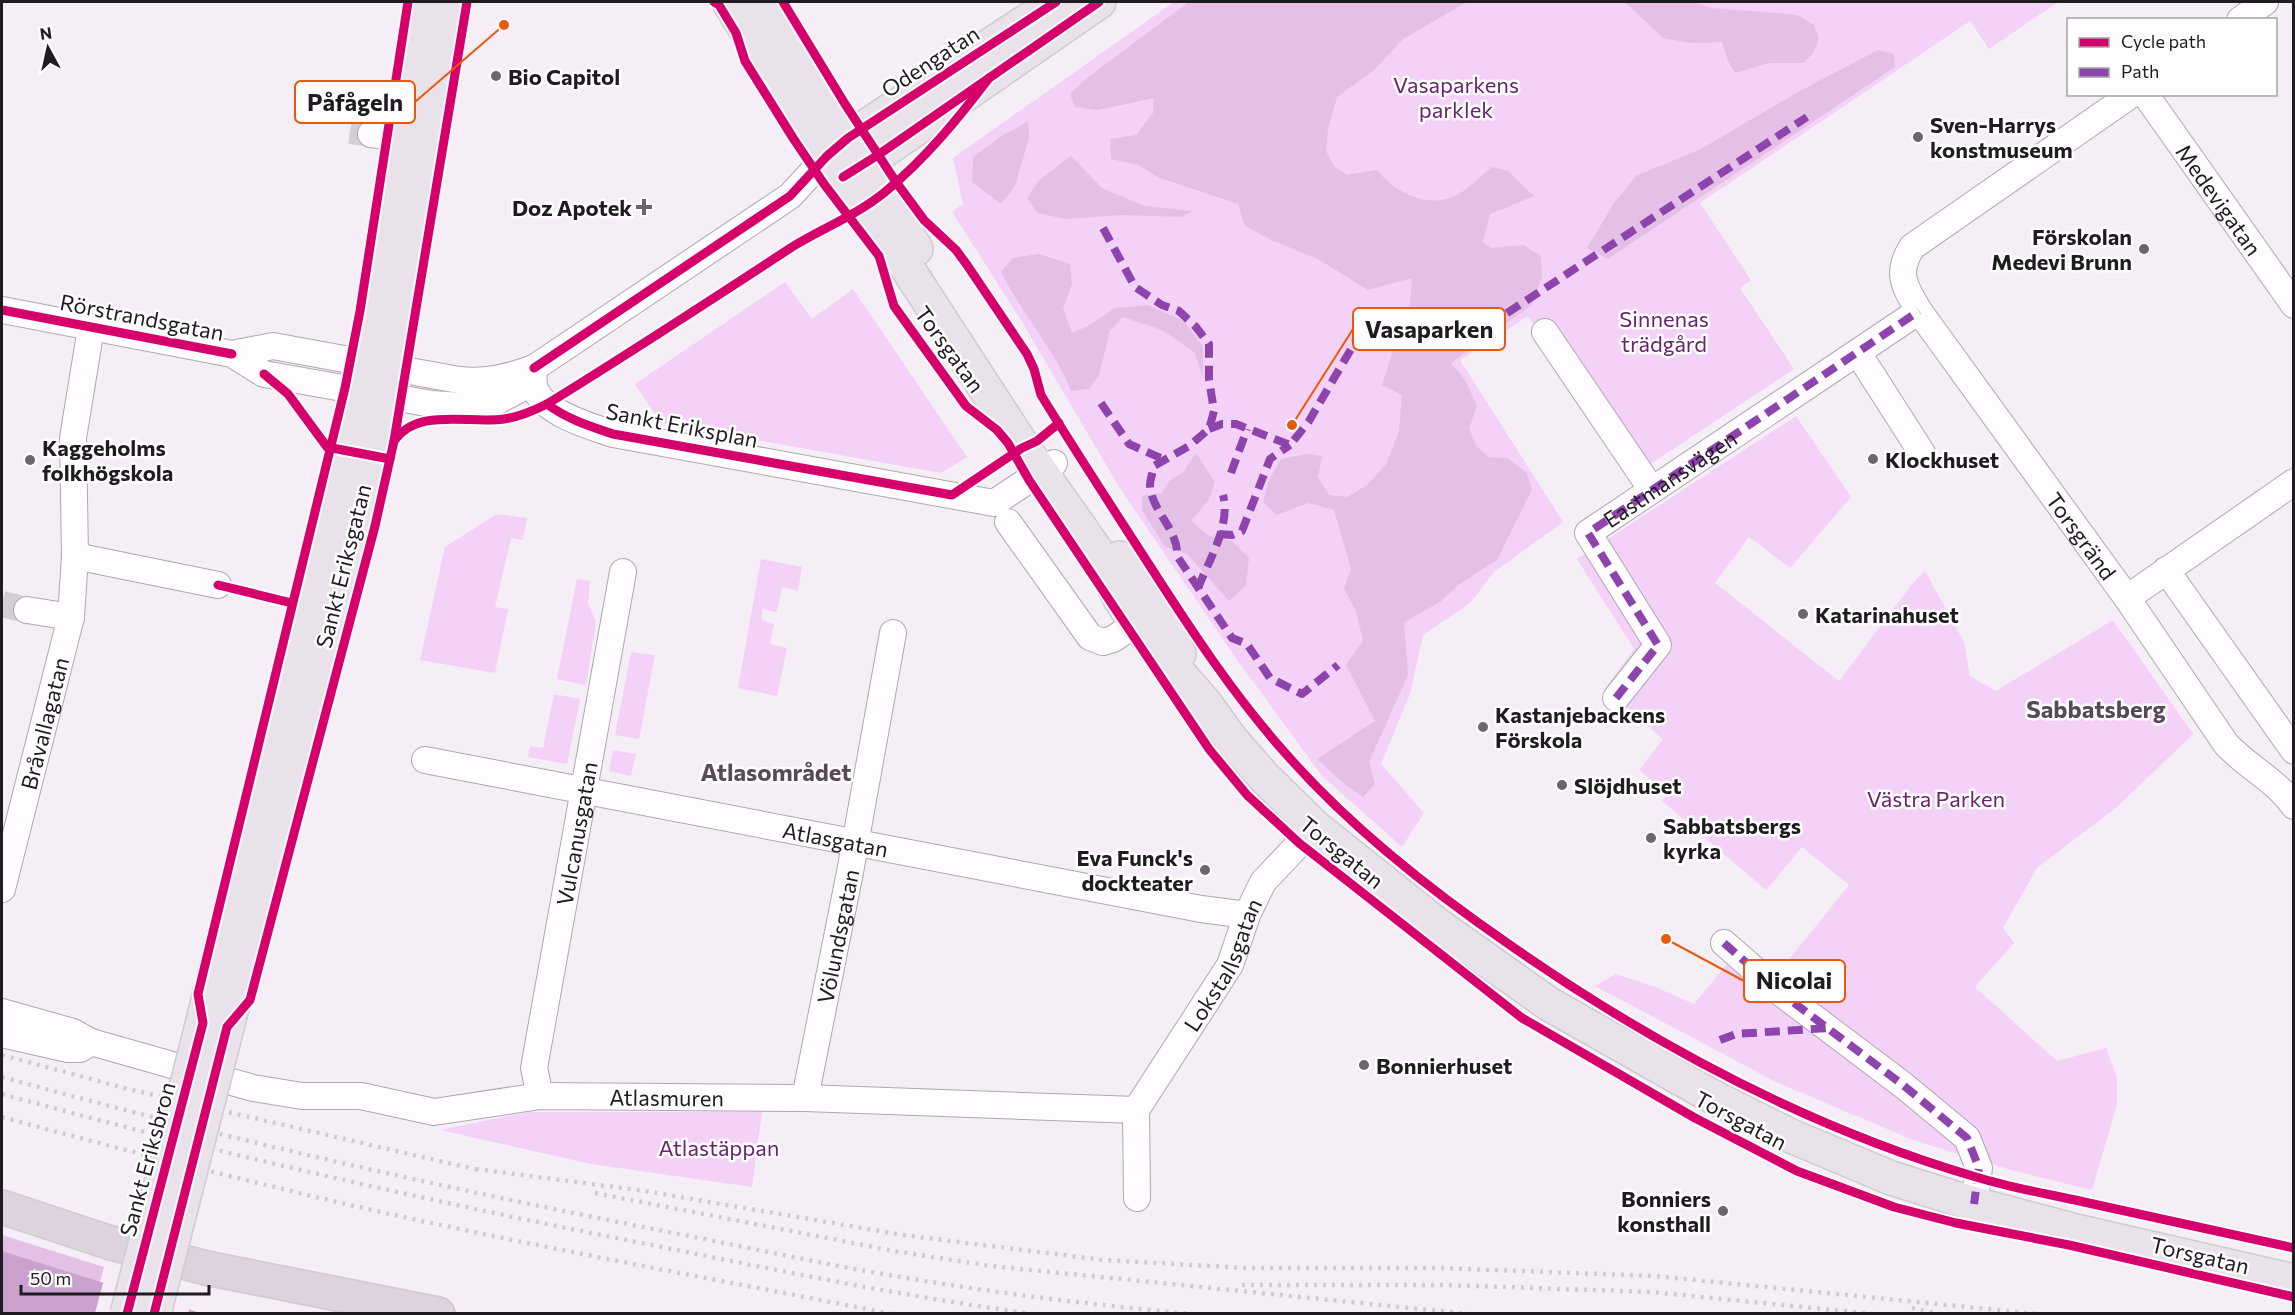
<svg xmlns="http://www.w3.org/2000/svg" width="2295" height="1315" font-family="Commissioner,sans-serif">
<style>
.green{fill:#f4d1f6}
.forest{fill:#e4c0e6}
.water{fill:#cba1ce}
.pier{fill:#f6eef7}
.lines{fill:none;stroke-linecap:round;stroke-linejoin:round}
.minor-tunnel{stroke:#d6ced7;stroke-width:26;stroke-dasharray:26 13;stroke-linecap:butt}
.minor-casing{stroke:#aea8af;stroke-width:28}
.major-casing{stroke:#cfcbcf;stroke-width:36}
.highway-casing{stroke:#cfcbcf;stroke-width:36}
.minor{stroke:#fefcfe;stroke-width:26}
.major{stroke:#eae2eb;stroke-width:33}
.highway{stroke:#ddd2de;stroke-width:33}
.rail{stroke:#d0cdd0;stroke-width:4.5;stroke-dasharray:3 6;stroke-linecap:butt}
.major-bridge-casing{stroke:#cfcbcf;stroke-width:36;stroke-linecap:butt}
.major-bridge{stroke:#eae2eb;stroke-width:33}
.quiet{stroke:#8e44ad;stroke-width:8;stroke-dasharray:15 8;stroke-linecap:butt}
.cycleway-casing{stroke:#fdfdfd;stroke-width:13}
.cycleway{stroke:#d6006c;stroke-width:9}
.poi-dot{fill:#6b656c;stroke:#fdfdfd;stroke-width:2}
.labels{text-anchor:middle;dominant-baseline:central;stroke-width:5;stroke-linejoin:round;paint-order:stroke}
.street-label{font-size:22px;fill:#201b21;stroke:#fdfdfd}
.poi-label{font-size:22px;font-weight:bold;fill:#201b21;stroke:#fdfdfd;text-anchor:start}
.park-label{font-size:22px;fill:#69246e;stroke:#fdfdfd}
.neighbourhood-label{font-size:24px;font-weight:bold;fill:#574957;stroke:#fdfdfd}
.leader{fill:none;stroke:#e8590c;stroke-width:2}
.callout-dot{fill:#e8590c;stroke:#fdfdfd;stroke-width:2}
.callout{fill:#fdfdfd;stroke:#e8590c;stroke-width:2}
.callout-label{font-size:24px;text-anchor:middle;font-weight:bold;fill:#201b21}
</style>
<rect width="100%" height="100%" fill="#f6eef7"/>
<g class="green">
<path d="M 1174,2 L 2058,2 L 1989,49 L 1970,21 L 1700,203 L 1751,280 L 1740,288 L 1794,369 L 1649,465 L 1551,318 L 1536,328 L 1528,316 L 1460,360 L 1563,522 L 1494,572 L 1470,603 L 1423,635 L 1410,694 L 1381,764 L 1424,813 L 1402,847 L 1322,776 L 1235,657 L 1121,490 L 1019,317 L 952,212 L 963,204 L 953,158 Z"/>
<path d="M 785,282 L 812,319 L 853,289 L 967,457 L 941,473 L 661,423 L 635,384 Z"/>
<path d="M 1796,416 L 1851,497 L 1790,568 L 1749,537 L 1715,583 L 1839,681 L 1913,583 L 1925,571 L 1964,642 L 1970,676 L 1996,691 L 2113,620 L 2193,734 L 2117,807 L 2037,868 L 2003,928 L 2014,943 L 1975,987 L 2057,1061 L 2106,1048 L 2117,1077 L 2117,1104 L 2092,1190 L 2011,1170 L 1913,1140 L 1774,1081 L 1595,986 L 1616,974 L 1653,986 L 1694,1004 L 1731,959 L 1767,987 L 1849,885 L 1802,847 L 1766,890 L 1662,801 L 1667,794 L 1639,770 L 1663,739 L 1605,689 L 1634,649 L 1577,559 Z"/>
<path d="M 497,514 L 527,518 L 523,540 L 511,538 L 495,607 L 508,609 L 495,673 L 420,660 L 445,547 Z"/>
<path d="M 761,559 L 802,567 L 798,591 L 782,587 L 777,612 L 762,609 L 762,620 L 774,624 L 770,644 L 787,648 L 777,696 L 738,688 Z"/>
<path d="M 577,579 L 590,581 L 588,603 L 596,622 L 586,685 L 557,679 Z"/>
<path d="M 631,652 L 655,655 L 639,739 L 615,735 Z"/>
<path d="M 554,694 L 580,699 L 567,764 L 528,757 L 530,746 L 543,748 Z"/>
<path d="M 613,750 L 636,754 L 631,776 L 609,771 Z"/>
<path d="M 529,1112 L 762,1112 L 752,1187 L 591,1164 L 440,1130 Z"/>
</g>
<g class="forest">
<path d="M 1189,2 L 1467,2 L 1403,39 L 1373,71 L 1337,97 L 1328,129 L 1326,151 L 1334,166 L 1347,175 L 1377,170 C 1394,192 1427,209 1455,196 C 1465,192 1483,174 1492,167 L 1508,171 L 1534,196 L 1490,214 L 1483,242 L 1491,248 L 1523,245 L 1541,256 L 1542,277 L 1532,305 L 1451,363 L 1465,380 L 1477,406 L 1469,429 L 1476,446 L 1489,457 L 1507,458 L 1526,472 L 1532,489 L 1497,560 L 1458,585 L 1440,602 L 1404,622 L 1408,675 L 1369,762 L 1375,784 L 1363,797 L 1347,786 L 1317,759 L 1375,721 L 1346,665 L 1363,641 L 1356,611 L 1344,589 L 1351,569 L 1334,510 L 1308,503 L 1277,515 L 1263,502 L 1269,480 L 1281,459 L 1307,454 L 1322,456 L 1318,477 L 1329,495 L 1347,497 L 1367,485 L 1386,464 L 1399,431 L 1402,395 L 1382,385 L 1392,354 L 1409,317 L 1412,278 L 1368,290 L 1318,259 L 1269,239 L 1245,226 L 1238,204 L 1160,178 L 1138,165 L 1111,159 L 1110,139 L 1136,135 L 1153,113 L 1154,98 L 1098,110 L 1075,107 L 1070,94 L 1087,78 Z"/>
<path d="M 1625,2 L 1692,2 L 1712,8 L 1798,15 L 1814,25 L 1819,38 L 1813,53 L 1803,63 L 1769,63 L 1735,73 L 1728,61 L 1722,42 L 1691,43 L 1663,38 Z"/>
<path d="M 1878,50 L 1894,54 L 1895,67 L 1608,259 L 1587,248 L 1614,203 L 1636,176 L 1701,149 L 1798,92 Z"/>
<path d="M 1028,122 L 1029,138 L 1015,186 L 1001,204 L 972,182 L 973,157 L 1003,135 Z"/>
<path d="M 1071,156 L 1102,188 L 1144,206 L 1193,211 L 1182,217 L 1121,215 L 1065,219 L 1038,213 L 1027,199 L 1038,181 Z"/>
<path d="M 1039,254 L 1070,264 L 1072,284 L 1063,308 L 1072,333 L 1088,326 L 1115,308 L 1148,305 L 1184,321 L 1203,347 L 1203,376 L 1194,352 L 1162,330 L 1123,317 L 1110,331 L 1099,375 L 1089,389 L 1071,391 C 1054,348 1022,314 1001,272 L 1013,258 Z"/>
<path d="M 1196,453 L 1215,482 L 1209,499 L 1191,521 L 1209,536 L 1232,541 L 1249,558 L 1246,585 L 1229,601 L 1187,554 L 1165,547 L 1142,510 L 1142,496 L 1162,493 L 1170,480 L 1183,472 Z"/>
<path d="M 2,1235 L 104,1267 L 100,1282 L 2,1251 Z"/>
</g>
<path class="water" d="M 2,1251 L 200,1313 L 2,1313 Z"/>
<path class="pier" d="M 104,1280 L 190,1307 L 188,1314 L 95,1313 Z"/>
<g class="lines">
<g class="minor-tunnel">
<path d="M 350,131 L 371,134"/>
<path d="M 2,604 L 27,610"/>
</g>
<defs>
<g id="minor">
<path d="M 2240,20 L 2265,2"/>
<path id="s1" d="M 2132,94 L 1912,247 C 1895,274 1905,287 1919,311 L 2127,598 L 2226,744 C 2247,767 2276,780 2294,806"/>
<path id="s2" d="M 2145,94 L 2294,305"/>
<path d="M 371,134 L 404,138"/>
<path d="M 2,310 L 232,354 L 264,374 L 432,404 L 462,406 L 497,401 L 522,388 L 531,373"/>
<path d="M 1545,332 L 1652,490"/>
<path d="M 1858,353 L 1922,453"/>
<path d="M 232,354 L 273,346 L 459,380 C 486,383 509,377 534,368 L 790,196 L 827,156"/>
<path d="M 534,368 C 534,375 532,384 536,391 C 547,414 590,426 613,434 L 994,503 L 1054,463"/>
<path d="M 1008,522 L 1090,637 L 1103,642 L 1113,639 L 1151,614"/>
<path d="M 75,556 L 218,585"/>
<path d="M 2166,570 L 2294,751"/>
<path d="M 2127,598 L 2294,482"/>
<path d="M 27,610 L 71,617"/>
<path id="s3" d="M 1616,698 L 1658,645 L 1588,533 L 1919,311"/>
<path id="s4" d="M 425,760 L 1201,909 L 1247,915"/>
<path id="s5" d="M 2,889 L 71,617 L 75,556 L 73,438 L 91,328"/>
<path d="M 1724,943 L 1781,993 L 1903,1085 L 1967,1138 L 1979,1168 L 1974,1204"/>
<path id="s6" d="M 2,1012 L 73,1032 L 91,1042 L 253,1088 L 302,1096 L 361,1096 L 434,1112 L 540,1096 L 805,1098 L 1136,1110"/>
<path d="M 2,1034 L 68,1049 L 80,1049 L 91,1042"/>
<path id="s7" d="M 540,1096 L 534,1068 L 623,572"/>
<path id="s8" d="M 805,1098 L 850,872 L 893,633"/>
<path id="s9" d="M 1136,1110 L 1230,965 L 1247,915 L 1263,882 L 1315,827"/>
<path d="M 1136,1110 L 1137,1198"/>
</g>
<g id="major">
<path d="M 729,2 L 807,129 L 878,223 L 1024,448 L 1095,549 L 1119,597 L 1136,624 L 1205,703 L 1230,738 L 1264,777 L 1315,827 L 1439,926 L 1549,1004 L 1715,1098 L 1791,1136 L 1891,1178 L 1974,1204 L 2072,1230 L 2294,1281"/>
<path d="M 763,2 C 803,66 843,129 886,192 C 898,210 904,231 916,249"/>
<path d="M 831,153 L 848,138 L 1056,2"/>
<path d="M 847,174 L 878,155 L 1099,2"/>
<path d="M 1119,558 L 1156,611 L 1179,654"/>
<path d="M 196,1049 L 344,450 L 375,313 L 425,2"/>
<path d="M 220,1055 L 376,446 L 402,318 L 453,2"/>
</g>
<path id="highway" d="M 2,1207 L 108,1242 L 206,1268 L 438,1314"/>
</defs>
<use href="#minor" class="minor-casing"/>
<use href="#major" class="major-casing"/>
<use href="#highway" class="highway-casing"/>
<use href="#minor" class="minor"/>
<use href="#major" class="major"/>
<use href="#highway" class="highway"/>
<g class="rail">
<path d="M 2,1055 L 128,1089 L 483,1171"/>
<path d="M 2,1077 C 225,1139 452,1190 679,1234 C 751,1248 823,1264 895,1276 C 994,1293 1093,1305 1192,1314"/>
<path d="M 2,1094 C 219,1154 441,1204 662,1247 C 785,1272 908,1297 1033,1314"/>
<path d="M 2,1117 C 100,1144 200,1169 299,1193 C 495,1240 694,1275 892,1314"/>
<path d="M 476,1169 L 645,1191 L 903,1235 L 1103,1260 L 1246,1268 L 1439,1268 L 1655,1276 L 2038,1314"/>
<path d="M 595,1193 L 894,1251 L 991,1266 L 1470,1314"/>
<path d="M 1242,1285 L 1445,1285 L 1652,1292 L 1874,1314"/>
<path d="M 1912,1308 L 1939,1314"/>
<path d="M 124,1314 L 188,1048"/>
<path d="M 156,1314 L 225,1057"/>
</g>
<defs>
<g id="major-bridge">
<path d="M 127,1314 L 196,1049"/>
<path d="M 154,1314 L 220,1055"/>
</g>
</defs>
<use href="#major-bridge" class="major-bridge-casing"/>
<use href="#major-bridge" class="major-bridge"/>
<g class="quiet">
<path d="M 1103,228 L 1135,287 L 1162,305 L 1179,311 L 1196,327 L 1209,344 L 1209,379 L 1214,411 L 1209,429 L 1189,446 L 1154,466 C 1153,472 1150,479 1150,485 C 1151,511 1179,530 1177,556 L 1232,638 L 1247,644 L 1270,678 L 1302,694 L 1338,665"/>
<path d="M 1445,340 L 1472,336 L 1807,117"/>
<path d="M 1101,403 L 1129,444 L 1163,459"/>
<path d="M 1209,429 L 1222,424 L 1236,424 L 1290,445 L 1309,421 L 1371,315"/>
<path d="M 1231,473 L 1247,429"/>
<path d="M 1219,534 L 1232,535 L 1242,531 L 1270,459 L 1290,445"/>
<path d="M 1198,588 C 1209,560 1231,525 1223,495"/>
<path d="M 1616,698 L 1658,645 L 1588,533 L 1919,311"/>
<path d="M 1724,943 L 1781,993 L 1903,1085 L 1967,1138 L 1979,1168 L 1974,1204"/>
<path d="M 1720,1040 L 1736,1034 L 1828,1028"/>
</g>
<defs>
<g id="cycleway">
<path d="M 714,2 L 719,5 L 736,33 L 745,61 L 793,138 L 824,184 L 879,256 L 894,306 L 966,406 L 997,430 L 1008,443 L 1029,480 L 1209,749 L 1247,795 L 1299,843 L 1522,1018 L 1695,1118 L 1797,1171 L 1894,1207 L 1956,1223 L 2069,1245 L 2294,1297"/>
<path d="M 783,2 L 845,104 L 896,182 L 924,220 L 956,250 L 967,265 L 1027,354 L 1034,369 L 1041,395 C 1076,452 1112,507 1148,563 C 1191,630 1234,696 1287,755 C 1351,828 1430,890 1510,945 C 1652,1044 1809,1128 1976,1177 C 2011,1188 2049,1194 2084,1202 C 2154,1217 2224,1233 2294,1248"/>
<path d="M 843,177 L 878,155 L 1099,2"/>
<path d="M 2,310 L 232,354"/>
<path d="M 534,368 L 790,196 L 827,156 L 848,138 L 1056,2"/>
<path d="M 264,374 L 288,394 L 327,447 L 390,459"/>
<path d="M 547,404 C 567,419 589,426 613,434 L 952,495 L 1022,448 L 1037,441 L 1059,423"/>
<path d="M 394,441 C 418,407 468,424 504,419 C 519,417 533,411 547,404 C 630,353 711,300 792,247 C 823,228 857,215 885,192 C 925,159 958,119 989,78"/>
<path d="M 218,585 L 292,603"/>
<path d="M 127,1314 L 203,1023 L 198,994 L 345,388 L 360,311 L 408,2"/>
<path d="M 154,1314 L 227,1027 L 250,1000 L 375,526 L 394,441 L 467,2"/>
</g>
</defs>
<use href="#cycleway" class="cycleway-casing"/>
<use href="#cycleway" class="cycleway"/>
</g>
<g class="poi-dot">
<circle cx="496" cy="76" r="6"/>
<circle cx="1918" cy="137" r="6"/>
<path d="M641 198h6v6h6v6h-6v6h-6v-6h-6v-6h6z"/>
<circle cx="2144" cy="249" r="6"/>
<circle cx="1873" cy="459" r="6"/>
<circle cx="30" cy="460" r="6"/>
<circle cx="1803" cy="614" r="6"/>
<circle cx="1483" cy="727" r="6"/>
<circle cx="1562" cy="785" r="6"/>
<circle cx="1651" cy="838" r="6"/>
<circle cx="1205" cy="870" r="6"/>
<circle cx="1364" cy="1065" r="6"/>
<circle cx="1723" cy="1211" r="6"/>
</g>
<g class="labels">
<g class="street-label">
<text transform="translate(930 61) rotate(-33)">Odengatan</text>
<text stroke="none"><textPath href="#s2" startOffset="129">Medevigatan</textPath></text>
<text transform="translate(142 317) rotate(11)">Rörstrandsgatan</text>
<text transform="translate(950 349) rotate(54)">Torsgatan</text>
<text transform="translate(682 425) rotate(11)">Sankt Eriksplan</text>
<text stroke="none"><textPath href="#s3" startOffset="298">Eastmansvägen</textPath></text>
<text stroke="none"><textPath href="#s1" startOffset="615">Torsgränd</textPath></text>
<text transform="translate(343 566) rotate(-76)">Sankt Eriksgatan</text>
<text stroke="none"><textPath href="#s5" startOffset="171">Bråvallagatan</textPath></text>
<text stroke="none"><textPath href="#s7" startOffset="267">Vulcanusgatan</textPath></text>
<text stroke="none"><textPath href="#s4" startOffset="418">Atlasgatan</textPath></text>
<text transform="translate(1342 852) rotate(39)">Torsgatan</text>
<text stroke="none"><textPath href="#s8" startOffset="165">Völundsgatan</textPath></text>
<text stroke="none"><textPath href="#s9" startOffset="170">Lokstallsgatan</textPath></text>
<text stroke="none"><textPath href="#s6" startOffset="680">Atlasmuren</textPath></text>
<text transform="translate(1741 1120) rotate(28)">Torsgatan</text>
<text transform="translate(147 1159) rotate(-75)">Sankt Eriksbron</text>
<text transform="translate(2200 1255) rotate(13)">Torsgatan</text>
</g>
<g class="poi-label">
<text x="508" y="76">Bio Capitol</text>
<text x="1930" y="124">Sven-Harrys<tspan x="1930" dy="25">konstmuseum</tspan></text>
<text x="632" y="207" text-anchor="end">Doz Apotek</text>
<text x="2132" y="236" text-anchor="end">Förskolan<tspan x="2132" dy="25">Medevi Brunn</tspan></text>
<text x="42" y="447">Kaggeholms<tspan x="42" dy="25">folkhögskola</tspan></text>
<text x="1885" y="459">Klockhuset</text>
<text x="1815" y="614">Katarinahuset</text>
<text x="1495" y="714">Kastanjebackens<tspan x="1495" dy="25">Förskola</tspan></text>
<text x="1574" y="785">Slöjdhuset</text>
<text x="1663" y="825">Sabbatsbergs<tspan x="1663" dy="25">kyrka</tspan></text>
<text x="1193" y="857" text-anchor="end">Eva Funck's<tspan x="1193" dy="25">dockteater</tspan></text>
<text x="1376" y="1065">Bonnierhuset</text>
<text x="1711" y="1198" text-anchor="end">Bonniers<tspan x="1711" dy="25">konsthall</tspan></text>
</g>
<g class="park-label">
<text x="1456" y="84">Vasaparkens<tspan x="1456" dy="25">parklek</tspan></text>
<text x="1664" y="318">Sinnenas<tspan x="1664" dy="25">trädgård</tspan></text>
<text x="1936" y="798">Västra Parken</text>
<text x="719" y="1147">Atlastäppan</text>
</g>
<g class="neighbourhood-label">
<text x="2096" y="708">Sabbatsberg</text>
<text x="776" y="771">Atlasområdet</text>
</g>
</g>
<path class="leader" d="M504 25L415 102M1292 425L1353 329M1666 939L1744 981"/>
<g class="callout-dot">
<circle cx="504" cy="25" r="6"/>
<circle cx="1292" cy="425" r="6"/>
<circle cx="1666" cy="939" r="6"/>
</g>
<g class="callout">
<rect x="295" y="81" width="120" height="42" rx="6"/>
<rect x="1353" y="308" width="152" height="42" rx="6"/>
<rect x="1744" y="960" width="101" height="42" rx="6"/>
</g>
<g class="callout-label">
<text x="355" y="111">Påfågeln</text>
<text x="1429" y="338">Vasaparken</text>
<text x="1794" y="989">Nicolai</text>
</g>
<rect width="2295" height="1315" fill="none" stroke="#201b21" stroke-width="6"/>
<rect x="2067" y="18" width="210" height="78" fill="#fdfdfd" stroke="#a5a3a5" stroke-width="1.5"/>
<rect x="2079" y="38" width="30" height="9" fill="#d6006c" stroke="#a5a3a5" stroke-width="1.5"/>
<text x="2121" y="48" font-size="18" fill="#201b21">Cycle path</text>
<rect x="2079" y="68" width="30" height="9" fill="#8e44ad" stroke="#a5a3a5" stroke-width="1.5"/>
<text x="2121" y="78" font-size="18" fill="#201b21">Path</text>
<g transform="translate(48 48) rotate(352)" stroke="#fdfdfd" stroke-width="4.5" paint-order="stroke">
<path d="M0-4.5L10 22L0 15L-10 22Z" fill="#201b21"/>
<text y="-9" font-size="16" font-weight="bold" text-anchor="middle" fill="#201b21">N</text>
</g>
<path d="M21 1285v9h188v-9" fill="none" stroke="#201b21" stroke-width="3"/>
<text x="30" y="1285" font-size="18" fill="#201b21" stroke="#fdfdfd" stroke-width="4.5" paint-order="stroke">50 m</text>
</svg>
